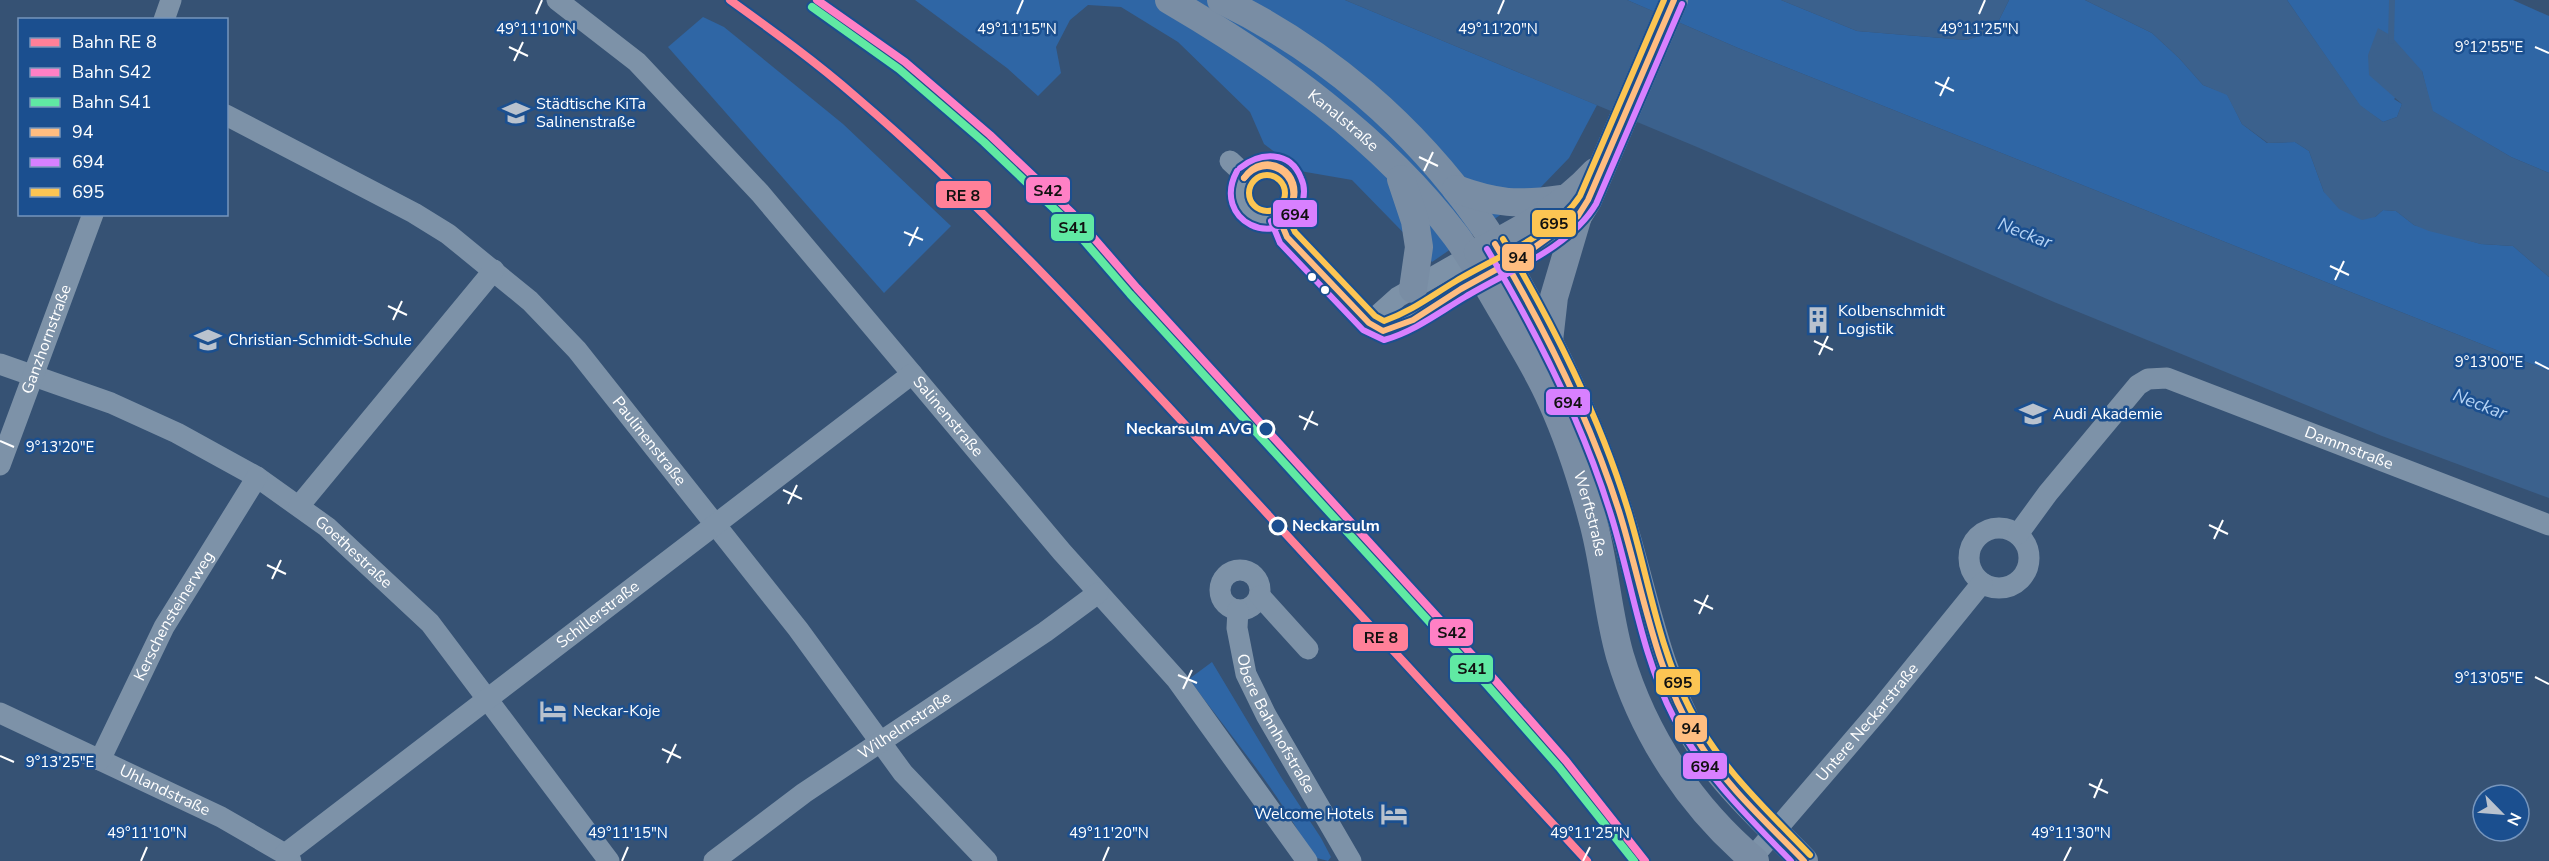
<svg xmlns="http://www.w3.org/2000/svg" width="2549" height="861" font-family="'Nunito Sans',sans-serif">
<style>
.green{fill:#2f66a5}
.water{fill:#3b618d}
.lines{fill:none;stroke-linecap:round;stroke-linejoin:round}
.stream{stroke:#3b618d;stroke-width:6}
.street{stroke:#7d92a8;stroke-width:21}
.secondary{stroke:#798da4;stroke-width:28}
.bus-1-casing{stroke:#1b4f8f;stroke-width:10}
.bus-2-casing{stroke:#1b4f8f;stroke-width:10}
.bus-3-casing{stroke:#1b4f8f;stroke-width:10}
.bus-1{stroke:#ffbd80;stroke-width:6}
.bus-2{stroke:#d880ff;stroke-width:6}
.bus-3{stroke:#fcc553;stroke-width:6}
.rail-1-casing{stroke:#1b4f8f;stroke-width:12}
.rail-2-casing{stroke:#1b4f8f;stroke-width:12}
.rail-3-casing{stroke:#1b4f8f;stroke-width:12}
.rail-1{stroke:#ff8098;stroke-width:8}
.rail-2{stroke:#ff80c5;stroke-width:8}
.rail-3{stroke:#60e9a3;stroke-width:8}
.ticks{fill:none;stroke:#fff;stroke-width:2}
.bus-dot{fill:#fff;stroke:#1b4f8f;stroke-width:2}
.stop-dot{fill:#1b4f8f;stroke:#fff;stroke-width:3}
.labels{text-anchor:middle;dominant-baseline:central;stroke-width:5;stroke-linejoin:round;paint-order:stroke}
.poi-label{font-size:16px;fill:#fff;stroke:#1b4f8f;text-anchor:start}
.street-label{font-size:16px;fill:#fff;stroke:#1b4f8f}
.stop-label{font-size:16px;font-weight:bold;fill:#fff;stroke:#1b4f8f;text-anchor:end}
.water-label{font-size:18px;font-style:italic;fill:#b5d3f5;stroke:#1b4f8f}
.ticks-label{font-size:15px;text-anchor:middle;fill:#fff;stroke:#1b4f8f;stroke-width:5;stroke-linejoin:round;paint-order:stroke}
.line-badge{stroke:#1b4f8f;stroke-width:2}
.pale-badge-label{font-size:16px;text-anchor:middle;font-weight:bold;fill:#111}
</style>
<rect width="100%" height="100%" fill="#365274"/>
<g class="green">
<path d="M 915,0 L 1345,0 L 1597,105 L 1569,158 L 1541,187 L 1432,262 L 1352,180 L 1300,171 L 1264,144 L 1250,112 L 1178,42 L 1121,7 L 1088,5 L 1070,20 L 1056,47 L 1061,73 L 1038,96 L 1007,68 Z"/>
<path d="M 1627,0 L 1781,0 L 1857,31 L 1966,40 L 1993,32 L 2009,0 L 2085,0 L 2152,33 L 2179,58 L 2203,85 L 2227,94 L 2242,124 L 2267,143 L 2295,142 L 2309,151 L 2324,192 L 2375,217 L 2383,210 L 2396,211 L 2414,225 L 2481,244 L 2513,246 L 2549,277 L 2549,371 L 1738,48 Z"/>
<path d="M 2287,0 L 2513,0 L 2549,16 L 2549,173 L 2511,157 L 2432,111 L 2422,71 L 2394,99 L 2402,104 L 2397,117 L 2383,122 L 2360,106 Z"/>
<path d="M 703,17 L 724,27 L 843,124 L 951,226 L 884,293 L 668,47 Z"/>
<path d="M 1212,662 L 1281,777 L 1321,838 L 1331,857 L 1328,861 L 1317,858 L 1314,861 C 1284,797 1231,737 1189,679 Z"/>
</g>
<g class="water">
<path d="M 1345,0 L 1627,0 L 1738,48 L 2549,371 L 2549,498 L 2382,436 L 2054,302 L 1697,147 Z"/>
<path d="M 1781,0 L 2009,0 L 1993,32 L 1966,40 L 1857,31 Z"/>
<path d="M 2085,0 L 2287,0 L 2360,105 L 2383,122 L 2397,117 L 2402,104 L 2369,75 L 2368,55 L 2378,28 L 2390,35 L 2422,71 L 2433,111 L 2511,157 L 2549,173 L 2549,277 L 2513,246 L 2481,244 L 2429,231 L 2414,225 L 2396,211 L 2383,210 L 2375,217 L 2362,220 L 2339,209 L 2324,192 L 2309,151 L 2295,142 L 2268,143 L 2242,124 L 2227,95 L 2203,85 L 2179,58 L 2152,33 Z"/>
</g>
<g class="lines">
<path class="stream" d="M 2391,41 L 2392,0"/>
<g class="street">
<path id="s1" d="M 557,0 L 637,62 L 760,193 L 1062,552 L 1177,680 L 1307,861"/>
<path d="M 164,20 L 171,0"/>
<path id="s2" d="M 226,115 L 414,213 L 448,234 L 530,301 L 577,350 L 798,629 L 903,773 L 987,861"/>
<path d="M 1230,161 L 1245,175"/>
<circle cx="1267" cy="192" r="28"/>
<path d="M 1279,218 L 1287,237 L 1369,323 L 1383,331 L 1413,320 L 1482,277"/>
<path d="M 1369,323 L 1398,297 L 1470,256"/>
<path id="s3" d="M 0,364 L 111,403 L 177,433 L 257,477 L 327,527 L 430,623 L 609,861"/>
<path id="s4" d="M 0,465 L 93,214"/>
<path d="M 299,506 L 494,270"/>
<circle cx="1999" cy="558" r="30"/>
<path id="s5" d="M 2018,534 L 2048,493 L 2138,385 L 2148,379 L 2167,378 L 2549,525"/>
<circle cx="1240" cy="590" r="20"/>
<path d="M 1260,596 L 1308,649"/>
<path id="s6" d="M 1238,610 L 1237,628 L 1246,674 L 1266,715 L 1351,861"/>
<path id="s7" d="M 0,713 L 221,817 L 285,854 L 291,861"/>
<path id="s8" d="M 100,760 L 164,627 L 257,477"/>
<path id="s9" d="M 285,854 L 912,374"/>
<path id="s10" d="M 1752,858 L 1879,710 L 1982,583"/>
<path id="s11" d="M 714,861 L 804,793 L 1045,632 L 1098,593"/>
</g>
<g class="secondary">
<path id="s12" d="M 1169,0 C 1275,62 1381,137 1456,236 C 1475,262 1490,291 1507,319 C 1522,346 1539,372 1551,400 C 1567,435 1582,481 1592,518 C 1605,563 1607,611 1620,656 C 1644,736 1691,807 1755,861"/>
<path d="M 1221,0 C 1325,50 1414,127 1480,221 C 1500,249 1516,280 1532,309 C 1567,374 1597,442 1619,512 C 1643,587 1655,666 1694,736 C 1722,784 1766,822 1804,861"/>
<path d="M 1401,179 L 1415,221 L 1419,247 L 1413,289"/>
<path d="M 1456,189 C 1497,204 1518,205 1560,199"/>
<path d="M 1478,252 C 1520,231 1563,207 1595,172"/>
<path d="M 1492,272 L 1528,252 L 1578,216 L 1588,200 L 1674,0"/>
<path d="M 1549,341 L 1554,297 L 1578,216"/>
</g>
<defs>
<g id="bus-1">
<path d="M 1244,178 C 1264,148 1307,172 1291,207"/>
<path d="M 1244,178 C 1266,151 1303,174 1291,207"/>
<path d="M 1279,218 L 1287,237 L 1369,323 L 1383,331 L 1413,320 L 1461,289 L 1528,252 L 1578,216 L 1588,200 L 1674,0"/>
<path d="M 1495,244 C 1545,329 1589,417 1619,511 C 1643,588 1654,669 1696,738 C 1725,785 1766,822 1804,861"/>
</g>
<g id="bus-2">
<path d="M 1237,171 C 1210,221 1279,253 1301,205 C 1305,197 1305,186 1301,178 C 1290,150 1260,152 1240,168"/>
<path d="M 1271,221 L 1280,243 L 1363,330 L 1384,340 C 1415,331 1438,313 1465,297 C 1508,271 1570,248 1596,204 L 1682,4"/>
<path d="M 1487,249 C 1537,333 1582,421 1611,515 C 1632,582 1641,655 1674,718 C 1704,774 1748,817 1791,861"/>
</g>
<g id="bus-3">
<circle cx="1267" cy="193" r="18"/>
<path d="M 1287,215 L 1295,232 L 1375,316 L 1384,321 C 1412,311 1431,296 1456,281 C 1494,258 1556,234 1580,196 L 1664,0"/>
<path d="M 1503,239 C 1553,325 1599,415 1628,510 C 1648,576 1658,647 1690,709 C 1719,766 1766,809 1810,855"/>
</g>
</defs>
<use href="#bus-1" class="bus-1-casing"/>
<use href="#bus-2" class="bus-2-casing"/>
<use href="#bus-3" class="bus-3-casing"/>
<use href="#bus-1" class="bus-1"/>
<use href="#bus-2" class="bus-2"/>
<use href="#bus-3" class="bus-3"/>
<defs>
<path id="rail-1" d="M 730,0 C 773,31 816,62 856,97 C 985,207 1099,332 1214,456 C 1338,591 1463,726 1587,861"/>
<path id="rail-2" d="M 817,0 L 905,62 L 990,135 L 1073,214 L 1137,288 L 1494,679 L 1566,761 L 1645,861"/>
<path id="rail-3" d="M 812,7 L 899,69 L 984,142 L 1066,220 L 1130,294 L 1487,685 L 1559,767 L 1634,861"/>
</defs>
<use href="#rail-1" class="rail-1-casing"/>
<use href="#rail-2" class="rail-2-casing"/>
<use href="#rail-3" class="rail-3-casing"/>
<use href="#rail-1" class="rail-1"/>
<use href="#rail-2" class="rail-2"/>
<use href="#rail-3" class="rail-3"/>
</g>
<path class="ticks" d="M 536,14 L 542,0M 1017,14 L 1023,0M 1498,14 L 1504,0M 1979,14 L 1985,0M 509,47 L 528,56M 2535,47 L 2549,53M 514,61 L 523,42M 1935,82 L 1954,91M 1940,96 L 1949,77M 1419,157 L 1438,166M 1424,171 L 1433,152M 904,232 L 923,240M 909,246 L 918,227M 2330,266 L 2349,275M 2335,280 L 2344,261M 388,306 L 407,315M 393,320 L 402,301M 1814,341 L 1833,350M 1819,355 L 1828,336M 2535,362 L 2549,369M 1299,416 L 1318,425M 1304,430 L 1313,411M 0,441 L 14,447M 783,490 L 802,499M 788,504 L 797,485M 2209,525 L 2228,534M 2214,539 L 2223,520M 267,565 L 286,574M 272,579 L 281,560M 1694,600 L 1713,609M 1699,614 L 1708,595M 1178,675 L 1197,683M 2535,677 L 2549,684M 1183,689 L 1192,670M 662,749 L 681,758M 0,756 L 14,762M 667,763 L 676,744M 2089,784 L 2108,793M 2094,798 L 2102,779M 141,861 L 147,847M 622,861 L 628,847M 1103,861 L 1109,847M 1583,861 L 1590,847M 2064,861 L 2071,847"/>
<defs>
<symbol id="school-bare" viewBox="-9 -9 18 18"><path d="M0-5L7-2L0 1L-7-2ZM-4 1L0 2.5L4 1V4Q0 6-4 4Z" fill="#b9c2ce" stroke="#1b4f8f" stroke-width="2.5" paint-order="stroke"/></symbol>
<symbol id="building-bare" viewBox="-9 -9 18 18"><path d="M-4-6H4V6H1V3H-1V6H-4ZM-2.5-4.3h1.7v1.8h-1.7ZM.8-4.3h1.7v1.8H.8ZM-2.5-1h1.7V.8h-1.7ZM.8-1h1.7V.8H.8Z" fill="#b9c2ce" stroke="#1b4f8f" stroke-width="2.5" paint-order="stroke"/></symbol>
<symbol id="hotel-bare" viewBox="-9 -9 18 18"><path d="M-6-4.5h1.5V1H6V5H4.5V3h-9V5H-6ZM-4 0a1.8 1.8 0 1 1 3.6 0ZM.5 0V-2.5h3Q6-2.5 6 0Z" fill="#b9c2ce" stroke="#1b4f8f" stroke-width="2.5" paint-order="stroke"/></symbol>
</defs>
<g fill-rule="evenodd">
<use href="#school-bare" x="497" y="94" width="38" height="38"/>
<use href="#building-bare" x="1799" y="301" width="38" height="38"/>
<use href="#school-bare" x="189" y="321" width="38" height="38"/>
<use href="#school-bare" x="2014" y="395" width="38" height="38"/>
<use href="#hotel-bare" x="534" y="692" width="38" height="38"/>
<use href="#hotel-bare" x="1375" y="795" width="38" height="38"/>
</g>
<g class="bus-dot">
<circle cx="1312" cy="277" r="5"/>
<circle cx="1325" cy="290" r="5"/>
</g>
<g class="stop-dot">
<circle cx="1266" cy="429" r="8"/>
<circle cx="1278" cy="526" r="8"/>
</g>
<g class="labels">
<g class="poi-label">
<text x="536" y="104">Städtische KiTa<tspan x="536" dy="18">Salinenstraße</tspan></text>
<text x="1838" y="311">Kolbenschmidt<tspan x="1838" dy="18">Logistik</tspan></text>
<text x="228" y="340">Christian-Schmidt-Schule</text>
<text x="2053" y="414">Audi Akademie</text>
<text x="573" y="711">Neckar-Koje</text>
<text x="1374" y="814" text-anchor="end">Welcome Hotels</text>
</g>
<g class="street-label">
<text stroke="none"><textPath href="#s12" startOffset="212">Kanalstraße</textPath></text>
<text stroke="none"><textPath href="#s4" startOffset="134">Ganzhornstraße</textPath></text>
<text stroke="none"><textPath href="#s1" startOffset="573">Salinenstraße</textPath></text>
<text stroke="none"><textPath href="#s2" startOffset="542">Paulinenstraße</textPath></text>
<text stroke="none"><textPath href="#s5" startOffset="417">Dammstraße</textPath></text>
<text stroke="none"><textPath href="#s12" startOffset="684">Werftstraße</textPath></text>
<text stroke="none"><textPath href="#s3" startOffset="404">Goethestraße</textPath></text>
<text stroke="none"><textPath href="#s9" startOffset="394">Schillerstraße</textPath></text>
<text stroke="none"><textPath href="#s8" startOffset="162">Kerschensteinerweg</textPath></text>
<text stroke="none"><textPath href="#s10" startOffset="178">Untere Neckarstraße</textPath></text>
<text stroke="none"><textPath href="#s6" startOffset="122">Obere Bahnhofstraße</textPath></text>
<text stroke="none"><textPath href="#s11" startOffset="234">Wilhelmstraße</textPath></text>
<text stroke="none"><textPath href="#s7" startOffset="182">Uhlandstraße</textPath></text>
</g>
<g class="stop-label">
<text x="1252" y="429">Neckarsulm AVG</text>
<text x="1292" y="526" text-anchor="start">Neckarsulm</text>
</g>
<g class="water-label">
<text transform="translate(2025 233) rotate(21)">Neckar</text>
<text transform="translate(2480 404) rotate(21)">Neckar</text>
</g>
</g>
<g class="ticks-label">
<text x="536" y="34">49°11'10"N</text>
<text x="1017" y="34">49°11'15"N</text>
<text x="1498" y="34">49°11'20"N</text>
<text x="1979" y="34">49°11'25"N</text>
<text x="2489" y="52">9°12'55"E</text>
<text x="2489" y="367">9°13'00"E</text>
<text x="60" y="452">9°13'20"E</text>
<text x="2489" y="683">9°13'05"E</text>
<text x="60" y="767">9°13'25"E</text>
<text x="147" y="838">49°11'10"N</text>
<text x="628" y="838">49°11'15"N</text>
<text x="1109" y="838">49°11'20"N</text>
<text x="1590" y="838">49°11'25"N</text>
<text x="2071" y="838">49°11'30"N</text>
</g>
<g class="line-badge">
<rect x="1025" y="176" width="46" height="28" rx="6" fill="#ff80c5"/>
<rect x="935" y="180" width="57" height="29" rx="6" fill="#ff8098"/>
<rect x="1272" y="199" width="46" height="29" rx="6" fill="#d880ff"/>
<rect x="1531" y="209" width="46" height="29" rx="6" fill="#fcc553"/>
<rect x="1050" y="213" width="45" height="29" rx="6" fill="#60e9a3"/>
<rect x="1501" y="243" width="34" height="29" rx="6" fill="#ffbd80"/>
<rect x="1545" y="388" width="46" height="28" rx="6" fill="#d880ff"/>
<rect x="1429" y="618" width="45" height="29" rx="6" fill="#ff80c5"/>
<rect x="1352" y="623" width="57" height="29" rx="6" fill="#ff8098"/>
<rect x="1449" y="654" width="45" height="29" rx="6" fill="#60e9a3"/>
<rect x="1655" y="668" width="46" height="28" rx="6" fill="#fcc553"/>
<rect x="1674" y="714" width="34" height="29" rx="6" fill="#ffbd80"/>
<rect x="1682" y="752" width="46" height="28" rx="6" fill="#d880ff"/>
</g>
<g class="pale-badge-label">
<text x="1048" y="196">S42</text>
<text x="963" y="201">RE 8</text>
<text x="1295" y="220">694</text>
<text x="1554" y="229">695</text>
<text x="1073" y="233">S41</text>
<text x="1518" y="263">94</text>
<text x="1568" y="408">694</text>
<text x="1452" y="638">S42</text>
<text x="1381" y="643">RE 8</text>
<text x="1472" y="674">S41</text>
<text x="1678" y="688">695</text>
<text x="1691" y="734">94</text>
<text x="1705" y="772">694</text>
</g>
<rect x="18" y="18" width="210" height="198" fill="#1b4f8f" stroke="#7695bc" stroke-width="1.5"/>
<rect x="30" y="38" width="30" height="9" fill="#ff8098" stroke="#7695bc" stroke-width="1.5"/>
<text x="72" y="48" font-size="18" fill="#ffffff">Bahn RE 8</text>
<rect x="30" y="68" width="30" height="9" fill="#ff80c5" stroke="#7695bc" stroke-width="1.5"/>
<text x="72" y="78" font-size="18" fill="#ffffff">Bahn S42</text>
<rect x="30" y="98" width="30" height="9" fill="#60e9a3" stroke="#7695bc" stroke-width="1.5"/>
<text x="72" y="108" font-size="18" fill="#ffffff">Bahn S41</text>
<rect x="30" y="128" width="30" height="9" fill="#ffbd80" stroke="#7695bc" stroke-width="1.5"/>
<text x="72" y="138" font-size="18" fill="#ffffff">94</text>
<rect x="30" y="158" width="30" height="9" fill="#d880ff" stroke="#7695bc" stroke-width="1.5"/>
<text x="72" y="168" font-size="18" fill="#ffffff">694</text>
<rect x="30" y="188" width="30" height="9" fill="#fcc553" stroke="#7695bc" stroke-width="1.5"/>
<text x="72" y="198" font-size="18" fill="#ffffff">695</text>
<g transform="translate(2501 813) rotate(115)"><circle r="28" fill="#1b4f8f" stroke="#7695bc" stroke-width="1.5"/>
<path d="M0-4.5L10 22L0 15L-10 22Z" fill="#b9c2ce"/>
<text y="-9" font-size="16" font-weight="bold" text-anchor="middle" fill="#ffffff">N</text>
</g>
</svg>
